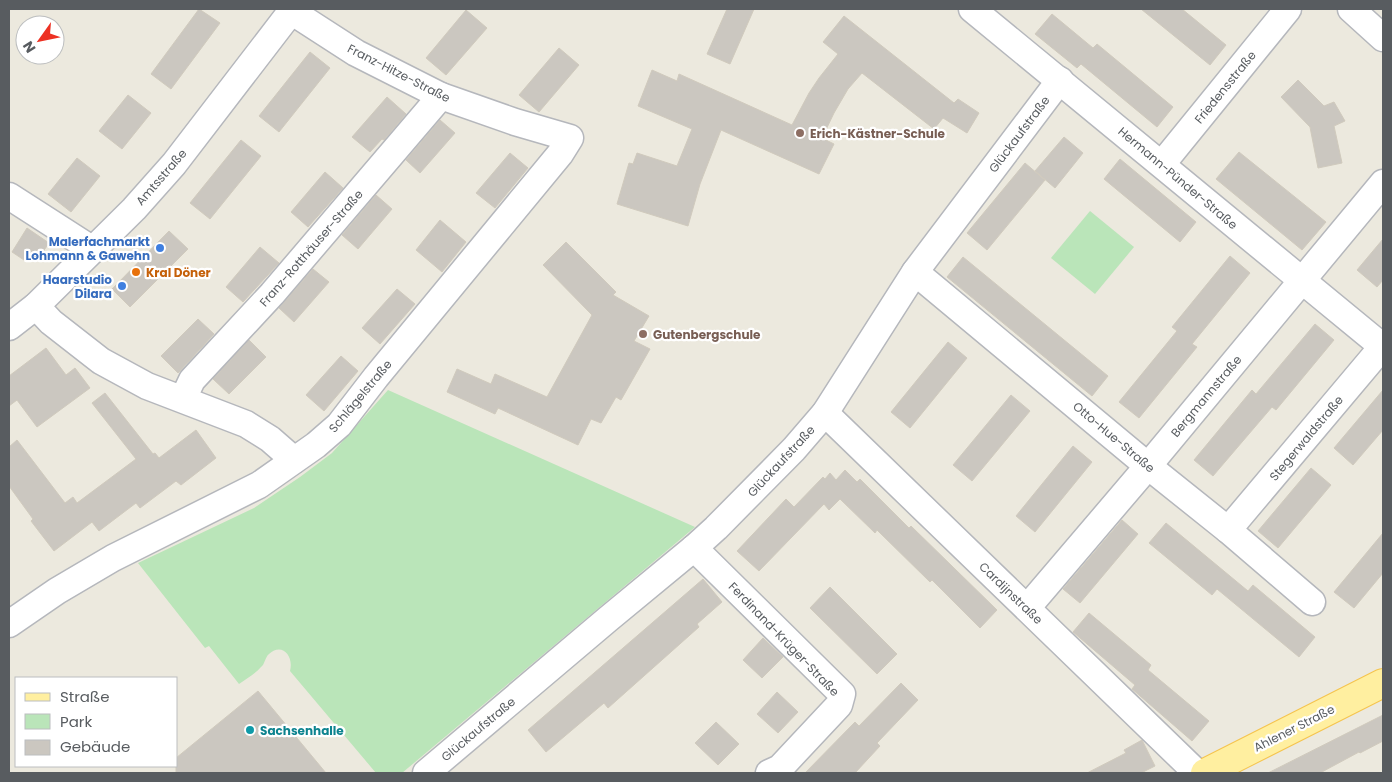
<svg xmlns="http://www.w3.org/2000/svg" width="1392" height="782" font-family="Poppins,sans-serif">
<style>
.green{fill:#bae5b9}
.building{fill:#cbc7c0;stroke:#d0cabd}
.lines{fill:none;stroke-linecap:round;stroke-linejoin:round}
.minor-casing{stroke:#b5b7bc;stroke-width:29}
.major-casing{stroke:#f5c44e;stroke-width:30}
.minor{stroke:#fff;stroke-width:26}
.major{stroke:#ffefa0;stroke-width:28}
.education-dot{fill:#8d6e63;stroke:#fff;stroke-width:2}
.shop-dot{fill:#3f7fe0;stroke:#fff;stroke-width:2}
.food-dot{fill:#e8710a;stroke:#fff;stroke-width:2}
.culture-dot{fill:#0f9aa8;stroke:#fff;stroke-width:2}
.labels{text-anchor:middle;dominant-baseline:central;stroke-width:4.5;stroke-linejoin:round;paint-order:stroke}
.street-label{font-size:12px;fill:#585c60;stroke:#fff}
.education-label{font-size:12px;font-weight:bold;fill:#785e54;stroke:#fff;text-anchor:start}
.shop-label{font-size:12px;font-weight:bold;fill:#366cbe;stroke:#fff;text-anchor:end}
.food-label{font-size:12px;font-weight:bold;fill:#c56008;stroke:#fff;text-anchor:start}
.culture-label{font-size:12px;font-weight:bold;fill:#0d838f;stroke:#fff;text-anchor:start}
</style>
<rect width="100%" height="100%" fill="#ece9de"/>
<g class="green">
<path d="M 1090,211 L 1134,247 L 1095,294 L 1051,258 Z"/>
<path d="M 388,390 L 695,527 L 402,773 L 376,773 L 290,671 C 294,656 282,642 269,654 C 265,657 265,664 261,667 C 255,674 246,679 239,684 L 209,646 L 205,648 L 138,563 L 254,508 L 300,477 L 332,453 Z"/>
</g>
<g class="building">
<path d="M 199,9 L 220,23 L 171,89 L 151,74 Z"/>
<path d="M 727,9 L 754,9 L 730,64 L 707,54 Z"/>
<path d="M 1141,9 L 1182,9 L 1226,45 L 1210,65 Z"/>
<path d="M 466,10 L 487,28 L 446,75 L 426,58 Z"/>
<path d="M 1052,14 L 1093,48 L 1097,44 L 1173,107 L 1157,127 L 1081,64 L 1077,68 L 1035,34 Z"/>
<path d="M 844,16 L 954,103 L 958,99 L 979,113 L 967,133 L 943,118 L 934,129 L 862,73 L 848,89 L 834,113 L 822,138 L 834,144 L 819,174 L 721,130 L 700,184 L 688,226 L 617,204 L 629,163 L 633,164 L 637,153 L 677,166 L 692,129 L 638,106 L 652,70 L 677,81 L 679,74 L 792,125 L 809,93 L 819,78 L 838,54 L 823,42 Z"/>
<path d="M 559,48 L 579,65 L 539,112 L 519,95 Z"/>
<path d="M 310,52 L 330,68 L 279,132 L 259,116 Z"/>
<path d="M 1298,80 L 1324,106 L 1334,102 L 1345,121 L 1334,126 L 1342,163 L 1318,168 L 1310,127 L 1281,97 Z"/>
<path d="M 128,95 L 151,113 L 122,149 L 99,131 Z"/>
<path d="M 387,97 L 406,114 L 384,140 L 382,139 L 370,152 L 352,137 Z"/>
<path d="M 440,120 L 455,133 L 420,173 L 406,160 Z"/>
<path d="M 1064,137 L 1083,153 L 1055,188 L 1035,171 Z"/>
<path d="M 241,140 L 261,156 L 210,219 L 190,203 Z"/>
<path d="M 1239,152 L 1326,222 L 1302,250 L 1216,179 Z"/>
<path d="M 510,153 L 528,168 L 495,208 L 476,193 Z"/>
<path d="M 77,158 L 100,176 L 71,212 L 48,194 Z"/>
<path d="M 1120,159 L 1196,222 L 1180,242 L 1104,179 Z"/>
<path d="M 1025,163 L 1045,180 L 987,250 L 967,233 Z"/>
<path d="M 325,172 L 343,188 L 308,227 L 291,212 Z"/>
<path d="M 376,195 L 392,209 L 358,249 L 342,235 Z"/>
<path d="M 440,220 L 466,242 L 442,272 L 416,250 Z"/>
<path d="M 27,228 L 49,243 L 38,259 L 28,253 L 24,260 L 12,252 Z"/>
<path d="M 169,231 L 188,249 L 130,307 L 112,289 Z"/>
<path d="M 1383,239 L 1383,280 L 1377,287 L 1357,270 Z"/>
<path d="M 566,242 L 616,292 L 613,295 L 649,316 L 634,341 L 650,349 L 621,400 L 616,397 L 601,423 L 591,419 L 578,445 L 498,408 L 495,414 L 447,392 L 457,369 L 491,384 L 495,374 L 547,397 L 592,315 L 543,265 Z"/>
<path d="M 260,247 L 279,263 L 243,302 L 226,287 Z"/>
<path d="M 1230,256 L 1250,273 L 1192,344 L 1197,347 L 1139,418 L 1119,402 L 1177,331 L 1172,327 Z"/>
<path d="M 963,257 L 1108,376 L 1092,396 L 947,277 Z"/>
<path d="M 313,269 L 329,282 L 294,322 L 279,308 Z"/>
<path d="M 397,289 L 415,304 L 380,344 L 362,328 Z"/>
<path d="M 198,319 L 214,334 L 178,373 L 161,356 Z"/>
<path d="M 1315,324 L 1334,340 L 1276,410 L 1272,407 L 1213,476 L 1194,460 L 1252,390 L 1256,394 Z"/>
<path d="M 249,340 L 266,357 L 229,394 L 213,379 Z"/>
<path d="M 948,342 L 967,358 L 910,428 L 891,412 Z"/>
<path d="M 46,348 L 66,375 L 75,368 L 90,388 L 37,427 L 17,400 L 9,406 L 9,376 Z"/>
<path d="M 341,356 L 358,371 L 324,411 L 306,395 Z"/>
<path d="M 1383,390 L 1383,430 L 1353,465 L 1334,448 Z"/>
<path d="M 105,393 L 153,454 L 155,453 L 159,458 L 196,430 L 216,458 L 181,485 L 176,481 L 140,508 L 136,503 L 99,531 L 92,522 L 54,551 L 31,521 L 33,519 L 9,486 L 9,447 L 17,440 L 65,503 L 73,497 L 77,503 L 136,459 L 92,403 Z"/>
<path d="M 1011,395 L 1030,411 L 972,481 L 953,465 Z"/>
<path d="M 1073,446 L 1092,462 L 1035,532 L 1016,516 Z"/>
<path d="M 1311,468 L 1331,485 L 1278,548 L 1258,531 Z"/>
<path d="M 845,470 L 857,482 L 860,479 L 909,528 L 911,526 L 997,610 L 980,628 L 932,580 L 930,582 L 877,530 L 875,533 L 840,499 L 829,510 L 824,504 L 759,571 L 737,551 L 786,499 L 794,507 L 823,477 L 825,479 L 830,473 L 836,480 Z"/>
<path d="M 1122,520 L 1138,534 L 1080,603 L 1063,589 Z"/>
<path d="M 1166,523 L 1248,591 L 1253,585 L 1315,637 L 1299,657 L 1217,589 L 1212,595 L 1149,543 Z"/>
<path d="M 1383,533 L 1383,573 L 1354,608 L 1334,592 Z"/>
<path d="M 703,579 L 722,602 L 697,624 L 699,627 L 608,708 L 604,703 L 546,752 L 528,730 Z"/>
<path d="M 830,587 L 897,654 L 877,674 L 810,608 Z"/>
<path d="M 1089,613 L 1151,665 L 1148,670 L 1209,721 L 1192,741 L 1132,689 L 1135,685 L 1073,632 Z"/>
<path d="M 763,638 L 783,657 L 762,678 L 743,660 Z"/>
<path d="M 901,683 L 918,700 L 877,743 L 880,746 L 855,773 L 805,773 L 855,722 L 859,726 Z"/>
<path d="M 258,691 L 326,773 L 176,773 L 176,758 Z"/>
<path d="M 777,692 L 798,712 L 778,733 L 757,714 Z"/>
<path d="M 1383,715 L 1383,741 L 1360,753 L 1359,752 L 1320,773 L 1268,773 Z"/>
<path d="M 716,722 L 739,744 L 718,765 L 695,743 Z"/>
<path d="M 1142,740 L 1155,766 L 1141,773 L 1087,773 L 1126,753 L 1124,750 Z"/>
</g>
<g class="lines">
<defs>
<g id="minor">
<path d="M 972,9 C 1110,121 1245,235 1383,347"/>
<path d="M 1351,9 L 1383,38"/>
<path d="M 1162,164 L 1288,9"/>
<path d="M 9,196 L 93,250"/>
<path d="M 915,272 L 1148,466 L 1228,530 L 1312,602"/>
<path d="M 36,306 L 51,322 L 101,361 L 147,386 L 246,424 L 270,439 L 294,460"/>
<path d="M 9,327 L 36,306 L 134,209 L 174,164 L 293,9"/>
<path d="M 183,399 L 192,380 L 272,294 L 441,96"/>
<path d="M 825,413 L 1197,773"/>
<path d="M 1228,530 L 1383,346"/>
<path d="M 694,548 L 842,694 L 839,705 L 780,768 L 769,773"/>
<path d="M 1027,608 L 1148,466 L 1383,183"/>
<path d="M 9,624 L 57,591 L 113,558 L 259,485 L 316,445 L 339,425 L 376,377 L 560,154 L 570,138 L 515,122 L 441,96 L 356,53 L 291,11"/>
<path d="M 426,773 L 608,619 L 694,548 L 716,528 L 794,449 L 825,413 L 915,272 L 1060,80"/>
</g>
<path id="major" d="M 1205,773 L 1383,683"/>
</defs>
<use href="#minor" class="minor-casing"/>
<use href="#major" class="major-casing"/>
<use href="#minor" class="minor"/>
<use href="#major" class="major"/>
</g>
<g class="education-dot">
<circle cx="800" cy="133" r="5"/>
<circle cx="643" cy="334" r="5"/>
</g>
<g class="shop-dot">
<circle cx="160" cy="248" r="5"/>
<circle cx="122" cy="286" r="5"/>
</g>
<circle class="food-dot" cx="136" cy="272" r="5"/>
<circle class="culture-dot" cx="250" cy="730" r="5"/>
<g class="labels">
<g class="street-label">
<text transform="translate(399 73) rotate(27)">Franz-Hitze-Straße</text>
<text transform="translate(1225 87) rotate(-51)">Friedensstraße</text>
<text transform="translate(1019 134) rotate(-53)">Glückaufstraße</text>
<text transform="translate(161 177) rotate(-49)">Amtsstraße</text>
<text transform="translate(1178 178) rotate(40)">Hermann-Pünder-Straße</text>
<text transform="translate(311 248) rotate(-49)">Franz-Rotthäuser-Straße</text>
<text transform="translate(360 396) rotate(-50)">Schlägelstraße</text>
<text transform="translate(1206 396) rotate(-50)">Bergmannstraße</text>
<text transform="translate(1114 437) rotate(40)">Otto-Hue-Straße</text>
<text transform="translate(1306 438) rotate(-50)">Stegerwaldstraße</text>
<text transform="translate(781 461) rotate(-47)">Glückaufstraße</text>
<text transform="translate(1011 593) rotate(44)">Cardijnstraße</text>
<text transform="translate(784 639) rotate(46)">Ferdinand-Krüger-Straße</text>
<text transform="translate(1294 728) rotate(-27)">Ahlener Straße</text>
<text transform="translate(478 729) rotate(-40)">Glückaufstraße</text>
</g>
<g class="education-label">
<text x="810" y="133">Erich-Kästner-Schule</text>
<text x="653" y="334">Gutenbergschule</text>
</g>
<g class="shop-label">
<text x="150" y="241">Malerfachmarkt<tspan x="150" dy="14">Lohmann &amp; Gawehn</tspan></text>
<text x="112" y="279">Haarstudio<tspan x="112" dy="14">Dilara</tspan></text>
</g>
<g class="food-label">
<text x="146" y="272">Kral Döner</text>
</g>
<g class="culture-label">
<text x="260" y="730">Sachsenhalle</text>
</g>
</g>
<rect width="1392" height="782" fill="none" stroke="#585c60" stroke-width="20"/>
<rect x="15" y="677" width="162" height="90" fill="#ffffff" stroke="#bcbebf"/>
<rect x="25" y="693" width="25" height="8" fill="#ffefa0" stroke="#bcbebf"/>
<text x="60" y="702" font-size="15" fill="#585c60">Straße</text>
<rect x="25" y="714" width="25" height="15" fill="#bae5b9" stroke="#bcbebf"/>
<text x="60" y="727" font-size="15" fill="#585c60">Park</text>
<rect x="25" y="740" width="25" height="15" fill="#cbc7c0" stroke="#bcbebf"/>
<text x="60" y="752" font-size="15" fill="#585c60">Gebäude</text>
<g transform="translate(40 40) rotate(237)"><circle r="24" fill="#ffffff" stroke="#bcbebf"/>
<path d="M0-4L9 19L0 12L-9 19Z" fill="#ed3123"/>
<text y="-8" font-size="14" font-weight="bold" text-anchor="middle" fill="#585c60">N</text>
</g>
</svg>
